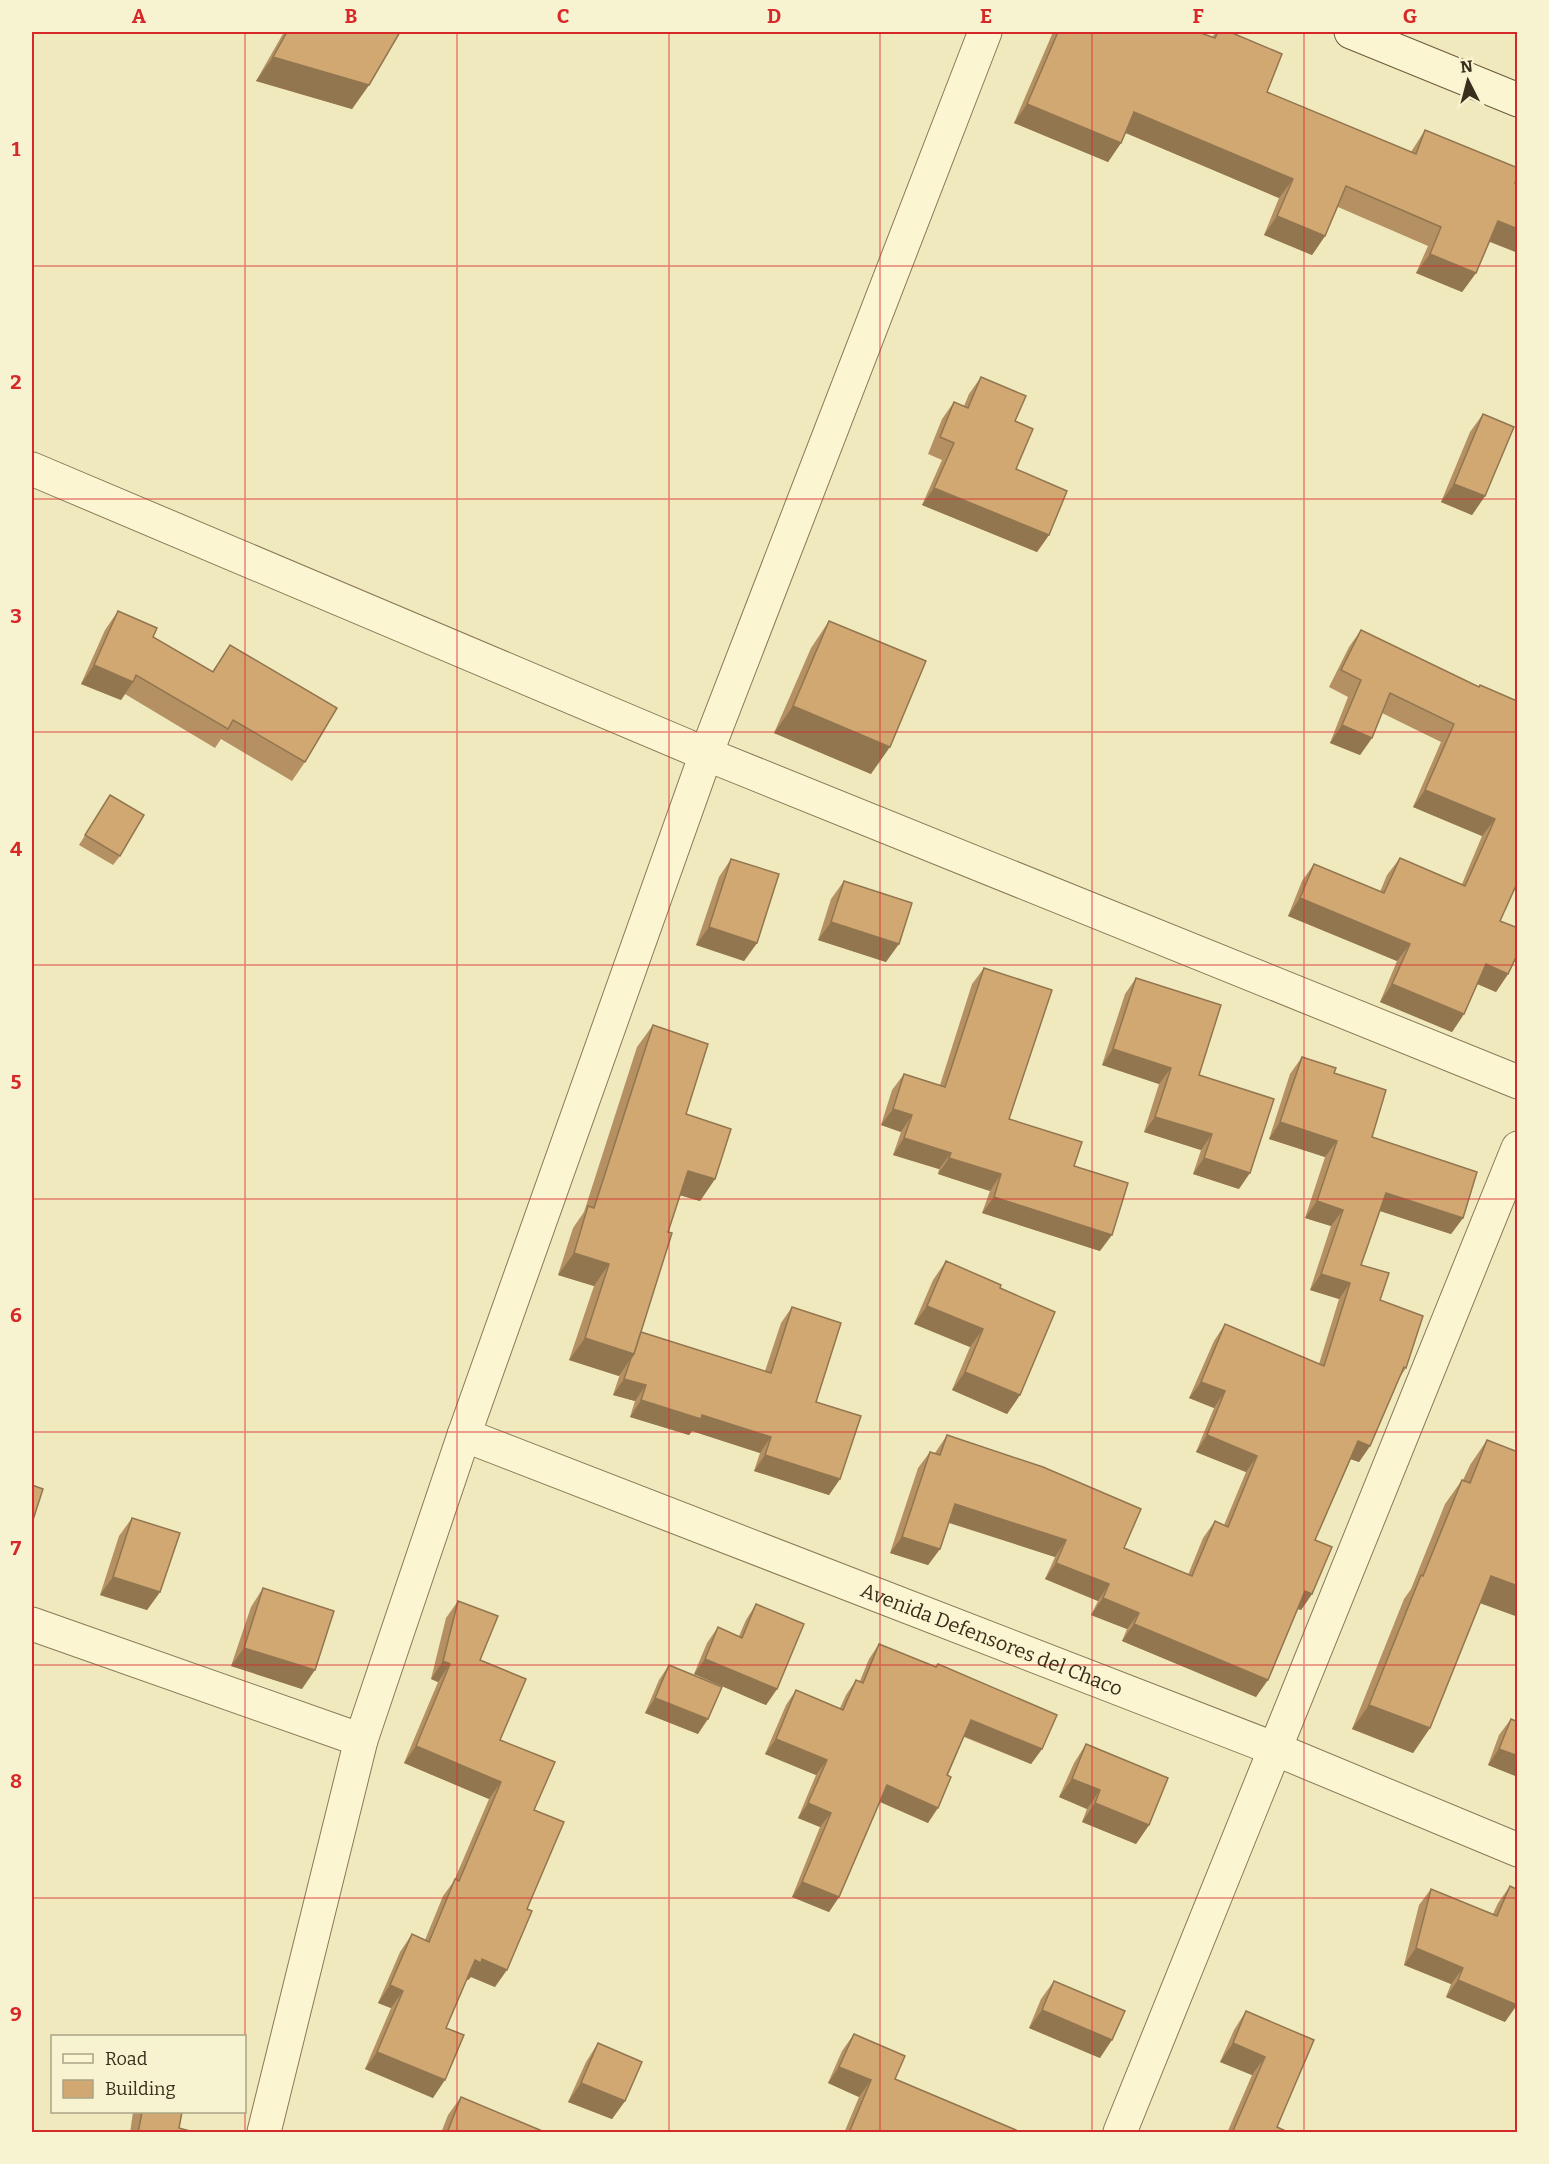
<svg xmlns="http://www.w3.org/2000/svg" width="1549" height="2164" font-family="Bitter,serif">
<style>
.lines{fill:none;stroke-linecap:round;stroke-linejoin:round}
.minor-casing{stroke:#8a7956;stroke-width:35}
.secondary-casing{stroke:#6c5a39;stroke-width:35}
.minor{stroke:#fbf5d2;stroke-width:33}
.secondary{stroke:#fbf5d2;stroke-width:33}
.wall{fill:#b49062}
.shaded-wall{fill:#927650}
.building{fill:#d1a872;stroke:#927650;stroke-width:1.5}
.grid{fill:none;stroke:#d62828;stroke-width:1.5;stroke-opacity:0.55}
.labels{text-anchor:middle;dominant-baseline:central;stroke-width:4.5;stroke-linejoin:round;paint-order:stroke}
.street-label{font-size:20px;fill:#392e1b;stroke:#f7f2cf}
.neatline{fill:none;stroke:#d62828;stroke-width:2}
.grid-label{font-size:20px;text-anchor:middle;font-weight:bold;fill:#d62828}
</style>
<rect width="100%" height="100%" fill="#f1e9be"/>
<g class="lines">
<defs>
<g id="minor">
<path d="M 32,469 L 706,754 L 1518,1082"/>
<path id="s1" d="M 464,1435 L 1275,1749 L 1518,1850"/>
<path d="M 32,1624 L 361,1740"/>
<path d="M 264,2132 L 361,1740 L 464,1435 L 706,754 L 985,32"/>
<path d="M 1120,2132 L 1518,1148"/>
</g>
<path id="secondary" d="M 1351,32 L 1518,100"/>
</defs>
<use href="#minor" class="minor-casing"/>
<use href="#secondary" class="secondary-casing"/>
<use href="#minor" class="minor"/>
<use href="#secondary" class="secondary"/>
</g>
<g class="wall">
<path d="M 284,32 L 400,32 L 369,85 L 352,109 L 256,81 Z"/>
<path d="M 1053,32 L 1198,32 L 1212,37 L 1216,32 L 1230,32 L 1267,92 L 1411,152 L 1425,130 L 1515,183 L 1518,253 L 1490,241 L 1476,273 L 1462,292 L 1416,273 L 1428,246 L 1338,207 L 1325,236 L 1312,255 L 1264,235 L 1279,198 L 1126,133 L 1121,143 L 1108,162 L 1014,123 Z"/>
<path d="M 981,377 L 1015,421 L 1016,469 L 1049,535 L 1037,552 L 922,505 L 942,460 L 928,454 L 942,419 L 954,402 L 964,406 L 969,394 Z"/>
<path d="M 1483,414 L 1485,496 L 1472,515 L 1441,502 L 1470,432 Z"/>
<path d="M 118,611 L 153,637 L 212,672 L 230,645 L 305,762 L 292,781 L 221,739 L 215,748 L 125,694 L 121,700 L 81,684 L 105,630 Z"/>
<path d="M 829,621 L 871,774 L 774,733 L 811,648 Z"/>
<path d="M 1361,630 L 1479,687 L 1515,700 L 1518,696 L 1518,881 L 1500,921 L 1508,974 L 1496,992 L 1477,984 L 1464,1014 L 1452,1032 L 1380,1002 L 1397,961 L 1288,916 L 1302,881 L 1314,864 L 1380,892 L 1387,875 L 1400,858 L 1462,884 L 1482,836 L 1413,807 L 1441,742 L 1382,713 L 1372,738 L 1360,755 L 1330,743 L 1348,697 L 1329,687 L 1349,647 Z"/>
<path d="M 110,795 L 120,856 L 113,865 L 79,845 Z"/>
<path d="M 731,859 L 757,943 L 744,961 L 696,945 L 719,877 Z"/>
<path d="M 844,881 L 886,962 L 818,940 L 831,899 Z"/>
<path d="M 984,968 L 1009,1119 L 1074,1166 L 1100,1251 L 982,1213 L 990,1191 L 938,1174 L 939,1169 L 893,1155 L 901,1132 L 881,1125 L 892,1090 L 904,1074 L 940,1085 L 972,984 Z"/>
<path d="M 1136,978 L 1199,1075 L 1239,1189 L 1193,1174 L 1201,1150 L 1144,1132 L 1159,1084 L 1102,1065 L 1125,994 Z"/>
<path d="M 653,1025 L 686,1114 L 715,1179 L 700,1201 L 680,1195 L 668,1232 L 641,1332 L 765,1371 L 781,1323 L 792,1307 L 816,1402 L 840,1479 L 829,1495 L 754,1471 L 760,1453 L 692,1431 L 689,1435 L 630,1417 L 635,1401 L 613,1395 L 620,1374 L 619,1376 L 569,1360 L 594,1286 L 558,1275 L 573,1228 L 584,1212 L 637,1047 Z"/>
<path d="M 1302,1057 L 1334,1073 L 1372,1137 L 1463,1218 L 1451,1234 L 1380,1211 L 1361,1265 L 1380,1300 L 1406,1368 L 1400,1377 L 1370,1446 L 1359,1462 L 1351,1459 L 1315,1540 L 1312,1594 L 1301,1610 L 1297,1609 L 1256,1697 L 1122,1641 L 1127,1629 L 1091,1615 L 1098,1601 L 1045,1579 L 1055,1557 L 949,1522 L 940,1549 L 928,1565 L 890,1553 L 918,1468 L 930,1452 L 935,1453 L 947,1435 L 1124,1548 L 1188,1575 L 1203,1538 L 1215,1521 L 1224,1525 L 1246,1472 L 1196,1452 L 1214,1408 L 1189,1398 L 1214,1341 L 1225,1324 L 1319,1364 L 1339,1299 L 1310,1290 L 1331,1226 L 1305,1218 L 1325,1157 L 1269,1139 L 1290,1074 Z"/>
<path d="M 946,1261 L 1000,1288 L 1020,1395 L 1007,1414 L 952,1390 L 970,1347 L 914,1324 L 933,1280 Z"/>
<path d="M 1487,1440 L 1480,1603 L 1430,1728 L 1413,1753 L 1352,1729 L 1404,1599 L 1411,1589 L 1445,1504 L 1462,1480 L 1463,1480 L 1470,1465 Z"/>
<path d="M 132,1518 L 160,1592 L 147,1610 L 100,1595 L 119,1536 Z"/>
<path d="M 263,1588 L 302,1689 L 231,1666 L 251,1607 Z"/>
<path d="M 458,1601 L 480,1660 L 500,1740 L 534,1810 L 495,1987 L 471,1977 L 468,1980 L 467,1979 L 446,2028 L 433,2098 L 365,2069 L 391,2008 L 378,2003 L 400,1952 L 412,1934 L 425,1940 L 443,1896 L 454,1881 L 489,1799 L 404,1763 L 438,1682 L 431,1679 L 446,1618 Z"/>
<path d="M 756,1604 L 777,1689 L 766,1705 L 694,1674 L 707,1643 L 718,1627 L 739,1636 L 746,1620 Z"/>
<path d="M 879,1644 L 936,1667 L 938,1664 L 1042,1749 L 1031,1764 L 964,1737 L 928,1823 L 880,1802 L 839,1897 L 829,1912 L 792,1897 L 820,1827 L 798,1818 L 816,1775 L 765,1754 L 786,1705 L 796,1690 L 840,1708 L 846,1695 L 856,1680 L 860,1681 L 869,1659 Z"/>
<path d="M 669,1665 L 698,1734 L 645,1713 L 659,1680 Z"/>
<path d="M 1511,1719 L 1518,1777 L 1488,1765 L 1499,1735 Z"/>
<path d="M 1086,1744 L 1149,1825 L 1136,1844 L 1082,1822 L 1087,1809 L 1059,1797 L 1074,1763 Z"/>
<path d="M 1510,1886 L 1505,2022 L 1446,1997 L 1451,1984 L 1404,1965 L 1419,1905 L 1431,1889 L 1493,1914 L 1498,1903 Z"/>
<path d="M 1054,1981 L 1100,2058 L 1029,2028 L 1041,1999 Z"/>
<path d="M 1246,2011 L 1314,2040 L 1277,2127 L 1290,2133 L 1227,2133 L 1252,2075 L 1220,2062 L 1234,2030 Z"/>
<path d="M 854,2034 L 895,2079 L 1015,2133 L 844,2133 L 859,2097 L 828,2083 L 842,2051 Z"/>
<path d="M 598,2043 L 625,2101 L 612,2119 L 568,2102 L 586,2062 Z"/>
<path d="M 461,2097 L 547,2133 L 441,2133 L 448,2115 Z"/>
<path d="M 133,2112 L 182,2112 L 179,2128 L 197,2133 L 130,2133 Z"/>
</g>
<g class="shaded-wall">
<path d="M 273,57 L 369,85 L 352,109 L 256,81 Z"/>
<path d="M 1027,104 L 1121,143 L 1108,162 L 1014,123 Z"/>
<path d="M 1134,112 L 1293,179 L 1279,198 L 1121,131 Z"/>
<path d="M 1277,216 L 1325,236 L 1312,255 L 1264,235 Z"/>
<path d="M 1498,221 L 1518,229 L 1518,253 L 1485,240 Z"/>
<path d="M 1430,254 L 1476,273 L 1462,292 L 1416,273 Z"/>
<path d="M 1454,484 L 1485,496 L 1472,515 L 1441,502 Z"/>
<path d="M 934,488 L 1049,535 L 1037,552 L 922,505 Z"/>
<path d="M 94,665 L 133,682 L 121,700 L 81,684 Z"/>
<path d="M 793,706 L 890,747 L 871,774 L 774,733 Z"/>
<path d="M 1342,725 L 1372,738 L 1360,755 L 1330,743 Z"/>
<path d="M 1425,790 L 1495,819 L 1482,836 L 1413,807 Z"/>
<path d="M 1300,898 L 1410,944 L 1397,961 L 1288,916 Z"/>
<path d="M 831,922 L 899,944 L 886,962 L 818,940 Z"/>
<path d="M 709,927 L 757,943 L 744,961 L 696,945 Z"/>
<path d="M 1486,964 L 1508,974 L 1496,992 L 1473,982 Z"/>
<path d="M 1392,984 L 1464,1014 L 1452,1032 L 1380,1002 Z"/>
<path d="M 1113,1049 L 1171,1068 L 1159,1084 L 1102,1065 Z"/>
<path d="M 893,1109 L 912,1115 L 901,1132 L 881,1125 Z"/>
<path d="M 1155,1117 L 1212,1134 L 1201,1150 L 1144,1132 Z"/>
<path d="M 1280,1122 L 1337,1141 L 1325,1157 L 1269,1139 Z"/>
<path d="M 904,1138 L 951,1153 L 939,1169 L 893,1155 Z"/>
<path d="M 949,1158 L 1001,1174 L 990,1191 L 938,1174 Z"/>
<path d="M 1204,1158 L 1250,1173 L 1239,1189 L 1193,1174 Z"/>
<path d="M 688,1171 L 715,1179 L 700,1201 L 672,1193 Z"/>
<path d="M 1386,1193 L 1463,1218 L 1451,1234 L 1374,1209 Z"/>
<path d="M 994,1197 L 1112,1235 L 1100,1251 L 982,1213 Z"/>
<path d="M 1317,1201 L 1343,1210 L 1331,1226 L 1305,1218 Z"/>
<path d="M 574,1253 L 609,1264 L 594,1286 L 558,1275 Z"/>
<path d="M 1321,1274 L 1350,1283 L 1339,1299 L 1310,1290 Z"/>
<path d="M 927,1306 L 983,1329 L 970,1347 L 914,1324 Z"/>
<path d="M 585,1338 L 634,1354 L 619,1376 L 569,1360 Z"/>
<path d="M 965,1372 L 1020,1395 L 1007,1414 L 952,1390 Z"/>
<path d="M 624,1379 L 646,1385 L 635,1401 L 613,1395 Z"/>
<path d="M 1201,1382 L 1225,1391 L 1214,1408 L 1189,1398 Z"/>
<path d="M 641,1400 L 702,1415 L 771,1437 L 760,1453 L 692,1431 L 689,1435 L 630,1417 Z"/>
<path d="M 1207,1435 L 1257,1456 L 1246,1472 L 1196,1452 Z"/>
<path d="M 1358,1441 L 1370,1446 L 1359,1462 L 1347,1458 Z"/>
<path d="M 765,1455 L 840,1479 L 829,1495 L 754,1471 Z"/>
<path d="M 955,1504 L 1066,1540 L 1055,1557 L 943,1521 Z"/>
<path d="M 902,1537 L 940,1549 L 928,1565 L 890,1553 Z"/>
<path d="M 1056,1563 L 1109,1584 L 1098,1601 L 1045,1579 Z"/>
<path d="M 1491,1576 L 1518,1586 L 1518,1617 L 1474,1601 Z"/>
<path d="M 113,1577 L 160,1592 L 147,1610 L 100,1595 Z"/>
<path d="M 1305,1591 L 1312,1594 L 1301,1610 L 1294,1607 Z"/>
<path d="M 1103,1598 L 1139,1613 L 1127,1629 L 1091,1615 Z"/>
<path d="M 1134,1624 L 1268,1680 L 1256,1697 L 1122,1641 Z"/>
<path d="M 244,1648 L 315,1670 L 302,1689 L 231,1666 Z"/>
<path d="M 705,1659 L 777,1689 L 766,1705 L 694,1674 Z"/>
<path d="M 443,1661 L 450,1664 L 438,1682 L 431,1679 Z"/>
<path d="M 655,1698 L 708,1719 L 698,1734 L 645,1713 Z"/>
<path d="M 1369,1705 L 1430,1728 L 1413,1753 L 1352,1729 Z"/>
<path d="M 971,1720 L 1042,1749 L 1031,1764 L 961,1735 Z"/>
<path d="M 776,1739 L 827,1760 L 816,1775 L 765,1754 Z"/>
<path d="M 416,1746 L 501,1782 L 489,1799 L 404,1763 Z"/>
<path d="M 1499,1749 L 1518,1756 L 1518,1777 L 1488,1765 Z"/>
<path d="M 1072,1779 L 1100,1790 L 1087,1809 L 1059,1797 Z"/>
<path d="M 887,1785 L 938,1808 L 928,1823 L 876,1800 Z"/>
<path d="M 808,1803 L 831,1813 L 820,1827 L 798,1818 Z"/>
<path d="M 1095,1803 L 1149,1825 L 1136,1844 L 1082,1822 Z"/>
<path d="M 802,1882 L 839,1897 L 829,1912 L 792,1897 Z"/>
<path d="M 1416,1948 L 1463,1968 L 1451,1984 L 1404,1965 Z"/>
<path d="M 482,1959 L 507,1970 L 495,1987 L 471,1977 L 468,1980 L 462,1978 L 475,1960 Z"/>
<path d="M 1458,1980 L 1517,2005 L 1505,2022 L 1446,1997 Z"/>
<path d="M 390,1985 L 403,1991 L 391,2008 L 378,2003 Z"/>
<path d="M 1042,2010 L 1112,2040 L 1100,2058 L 1029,2028 Z"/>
<path d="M 1233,2043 L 1265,2057 L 1252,2075 L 1220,2062 Z"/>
<path d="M 377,2052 L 445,2080 L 433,2098 L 365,2069 Z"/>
<path d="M 839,2067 L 871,2080 L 859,2097 L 828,2083 Z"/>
<path d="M 581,2083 L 625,2101 L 612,2119 L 568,2102 Z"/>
</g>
<g class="building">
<path d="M 287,32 L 400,32 L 369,85 L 273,57 Z"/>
<path d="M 1058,32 L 1198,32 L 1215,38 L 1218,32 L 1230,32 L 1282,54 L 1267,92 L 1416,154 L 1425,130 L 1518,168 L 1518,176 L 1515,183 L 1518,184 L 1518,229 L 1498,221 L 1476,273 L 1430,254 L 1441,227 L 1346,186 L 1325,236 L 1277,216 L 1293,179 L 1134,112 L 1121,143 L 1027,104 Z"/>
<path d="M 981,377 L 1026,396 L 1015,421 L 1033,429 L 1016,469 L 1067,491 L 1049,535 L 934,488 L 954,443 L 940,437 L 954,402 L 968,408 Z"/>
<path d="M 1483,414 L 1514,427 L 1485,496 L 1454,484 Z"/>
<path d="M 118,611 L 157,628 L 153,637 L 213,672 L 230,645 L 337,708 L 305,762 L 233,720 L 228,729 L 136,675 L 133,682 L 94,665 Z"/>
<path d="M 829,621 L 926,661 L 890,747 L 793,706 Z"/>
<path d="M 1361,630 L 1479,687 L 1480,685 L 1517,701 L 1518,699 L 1518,881 L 1500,921 L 1518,928 L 1518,953 L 1508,974 L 1486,964 L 1464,1014 L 1392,984 L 1410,944 L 1300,898 L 1314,864 L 1384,893 L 1400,858 L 1465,886 L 1495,819 L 1425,790 L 1454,724 L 1390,693 L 1372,738 L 1342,725 L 1361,680 L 1341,670 Z"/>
<path d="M 110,795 L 144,815 L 120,856 L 85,835 Z"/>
<path d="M 731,859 L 779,874 L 757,943 L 709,927 Z"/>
<path d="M 844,881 L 912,903 L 899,944 L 831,922 Z"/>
<path d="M 984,968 L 1052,990 L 1009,1119 L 1082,1142 L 1074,1166 L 1128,1183 L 1112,1235 L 994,1197 L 1001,1174 L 949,1158 L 951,1153 L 904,1138 L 912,1115 L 893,1109 L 904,1074 L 945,1087 Z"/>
<path d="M 1136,978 L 1221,1005 L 1199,1075 L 1274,1099 L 1250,1173 L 1204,1158 L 1212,1134 L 1155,1117 L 1171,1068 L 1113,1049 Z"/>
<path d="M 653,1025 L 708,1044 L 686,1114 L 731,1129 L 715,1179 L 688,1171 L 668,1232 L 672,1233 L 634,1354 L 585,1338 L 609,1264 L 574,1253 L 588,1206 L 594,1208 Z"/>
<path d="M 1302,1057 L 1336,1068 L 1334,1073 L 1386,1090 L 1372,1137 L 1477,1172 L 1463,1218 L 1386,1193 L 1361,1265 L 1389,1273 L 1380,1300 L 1423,1316 L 1406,1368 L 1404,1367 L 1370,1446 L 1358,1441 L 1315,1540 L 1332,1547 L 1312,1594 L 1305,1591 L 1268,1680 L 1134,1624 L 1139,1613 L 1103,1598 L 1109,1584 L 1056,1563 L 1066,1540 L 955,1504 L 940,1549 L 902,1537 L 930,1452 L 940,1455 L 947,1435 L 1043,1467 L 1141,1509 L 1124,1548 L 1192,1576 L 1215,1521 L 1228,1527 L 1257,1456 L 1207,1435 L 1225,1391 L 1201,1382 L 1225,1324 L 1324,1366 L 1350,1283 L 1321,1274 L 1343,1210 L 1317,1201 L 1337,1141 L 1280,1122 Z"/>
<path d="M 946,1261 L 1001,1285 L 1000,1288 L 1055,1312 L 1020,1395 L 965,1372 L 983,1329 L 927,1306 Z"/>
<path d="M 792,1307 L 841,1323 L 816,1402 L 861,1416 L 840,1479 L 765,1455 L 771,1437 L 702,1415 L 701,1419 L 641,1400 L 646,1385 L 624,1379 L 631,1358 L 634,1354 L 641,1332 L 771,1373 Z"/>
<path d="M 1487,1440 L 1518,1452 L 1518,1586 L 1491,1576 L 1430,1728 L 1369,1705 L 1421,1575 L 1423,1576 L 1462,1480 L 1470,1483 Z"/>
<path d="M 32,1485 L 43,1489 L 32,1523 Z"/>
<path d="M 132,1518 L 180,1533 L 160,1592 L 113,1577 Z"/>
<path d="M 263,1588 L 334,1611 L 315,1670 L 244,1648 Z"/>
<path d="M 458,1601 L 498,1616 L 480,1660 L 526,1679 L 500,1740 L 555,1762 L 534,1810 L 564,1822 L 527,1909 L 532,1911 L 507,1970 L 482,1959 L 481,1963 L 475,1960 L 446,2028 L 464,2035 L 445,2080 L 377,2052 L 403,1991 L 390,1985 L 412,1934 L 429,1942 L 455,1879 L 459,1881 L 501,1782 L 416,1746 L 450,1664 L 443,1661 Z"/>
<path d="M 756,1604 L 804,1624 L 777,1689 L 705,1659 L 718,1627 L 742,1638 Z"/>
<path d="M 879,1644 L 936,1667 L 938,1664 L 1057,1715 L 1042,1749 L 971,1720 L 947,1775 L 951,1777 L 938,1808 L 887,1785 L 839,1897 L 802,1882 L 831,1813 L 808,1803 L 827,1760 L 776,1739 L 796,1690 L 843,1710 L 856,1680 L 863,1683 Z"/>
<path d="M 669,1665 L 722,1687 L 708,1719 L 655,1698 Z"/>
<path d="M 1511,1719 L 1518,1722 L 1518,1756 L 1499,1749 Z"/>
<path d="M 1086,1744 L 1168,1778 L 1149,1825 L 1095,1803 L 1100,1790 L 1072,1779 Z"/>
<path d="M 1510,1886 L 1518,1890 L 1517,2005 L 1458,1980 L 1463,1968 L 1416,1948 L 1431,1889 L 1497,1916 Z"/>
<path d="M 1054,1981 L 1125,2011 L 1112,2040 L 1042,2010 Z"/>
<path d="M 1246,2011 L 1314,2040 L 1277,2127 L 1290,2133 L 1232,2133 L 1265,2057 L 1233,2043 Z"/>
<path d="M 854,2034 L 905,2056 L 895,2079 L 1016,2130 L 1015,2133 L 849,2133 L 871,2080 L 839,2067 Z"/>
<path d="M 598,2043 L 642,2062 L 625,2101 L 581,2083 Z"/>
<path d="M 461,2097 L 547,2133 L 447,2133 Z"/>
<path d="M 142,2112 L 182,2112 L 179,2128 L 197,2133 L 138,2133 Z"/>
</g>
<path class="grid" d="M 245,32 L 245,2132M 457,32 L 457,2132M 669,32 L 669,2132M 880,32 L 880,2132M 1092,32 L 1092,2132M 1304,32 L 1304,2132M 32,266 L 1518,266M 32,499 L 1518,499M 32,732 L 1518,732M 32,965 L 1518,965M 32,1199 L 1518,1199M 32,1432 L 1518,1432M 32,1665 L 1518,1665M 32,1898 L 1518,1898"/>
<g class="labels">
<g class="street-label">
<text stroke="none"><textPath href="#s1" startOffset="566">Avenida Defensores del Chaco</textPath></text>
</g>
</g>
<rect width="1549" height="2164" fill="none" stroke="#f7f2cf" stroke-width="66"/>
<rect x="51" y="2035" width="195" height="78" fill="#f7f2cf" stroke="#aba487" stroke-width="1.5"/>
<rect x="63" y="2054" width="30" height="9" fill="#fbf5d2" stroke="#aba487" stroke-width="1.5"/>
<text x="105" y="2065" font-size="18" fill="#392e1b">Road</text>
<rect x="63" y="2080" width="30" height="18" fill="#d1a872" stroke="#aba487" stroke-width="1.5"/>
<text x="105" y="2095" font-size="18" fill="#392e1b">Building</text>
<g transform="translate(1468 81) rotate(354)" stroke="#f7f2cf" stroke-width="4.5" paint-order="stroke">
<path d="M0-4.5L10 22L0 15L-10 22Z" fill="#392e1b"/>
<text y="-9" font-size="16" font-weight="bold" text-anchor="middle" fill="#392e1b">N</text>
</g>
<rect x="33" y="33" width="1483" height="2098" class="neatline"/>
<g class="grid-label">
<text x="139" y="23">A</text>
<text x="351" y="23">B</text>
<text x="563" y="23">C</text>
<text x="774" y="23">D</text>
<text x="986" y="23">E</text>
<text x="1198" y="23">F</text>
<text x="1410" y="23">G</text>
<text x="16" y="156">1</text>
<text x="16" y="389">2</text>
<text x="16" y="623">3</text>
<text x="16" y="856">4</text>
<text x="16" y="1089">5</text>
<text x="16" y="1322">6</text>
<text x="16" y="1555">7</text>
<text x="16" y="1788">8</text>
<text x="16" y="2021">9</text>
</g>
</svg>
